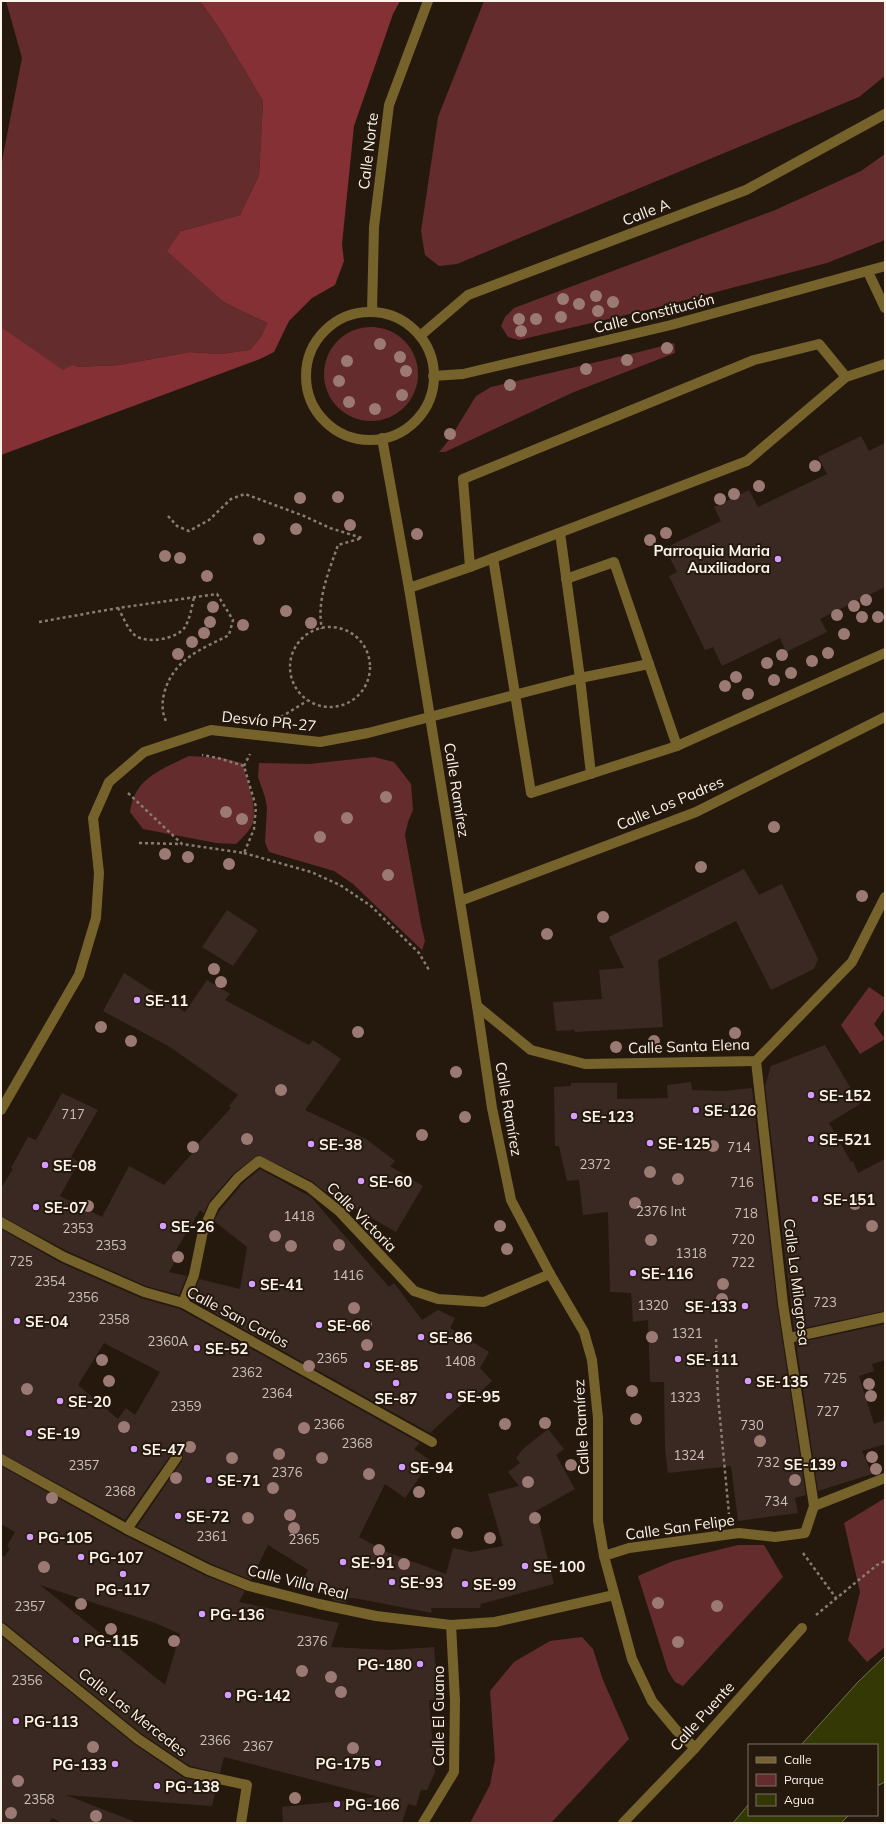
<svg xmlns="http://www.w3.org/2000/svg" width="886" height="1824" font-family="Mulish,sans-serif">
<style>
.green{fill:#642c2d}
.forest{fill:#853035}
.water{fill:#343805;stroke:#70704a}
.building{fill:#3a2922;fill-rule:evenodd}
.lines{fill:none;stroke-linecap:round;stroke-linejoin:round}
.path{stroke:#887d73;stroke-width:2.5;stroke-dasharray:3 3;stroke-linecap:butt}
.minor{stroke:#76632b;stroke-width:10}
.tree{fill:#9b7a73}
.poi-dot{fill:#d39cfd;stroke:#25190d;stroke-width:1.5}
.labels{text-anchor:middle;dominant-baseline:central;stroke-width:4;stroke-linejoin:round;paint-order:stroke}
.number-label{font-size:13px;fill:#ccc0b9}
.street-label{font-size:15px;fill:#fcf3eb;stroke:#25190d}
.poi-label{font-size:15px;font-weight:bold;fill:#fcf3eb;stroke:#25190d;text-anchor:start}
</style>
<rect width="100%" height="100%" fill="#25190d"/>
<g class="green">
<path d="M 6,1 L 200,1 L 221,31 L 263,101 L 259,175 L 240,215 L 181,231 L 225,303 L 267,323 L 261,337 L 250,350 L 220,354 L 190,352 L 119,365 L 77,367 L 63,371 L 2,328 L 1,166 L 22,58 Z"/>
<path d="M 484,1 L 885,1 L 885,76 L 859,97 L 457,264 L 439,266 L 425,255 L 421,231 L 438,117 Z"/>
<path d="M 885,154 L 885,240 L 827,263 L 651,309 L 519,340 L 508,337 L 501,326 L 505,317 L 514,308 L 773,211 L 861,171 Z"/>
<circle cx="371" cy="374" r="47"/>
<path d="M 674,343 L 675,353 L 574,392 L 445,452 L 439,452 L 449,440 L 476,396 L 491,387 L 639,352 Z"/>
<path d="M 189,756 L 223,758 L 242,763 C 247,778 257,807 253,822 C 251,830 242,838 236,844 L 216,843 L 143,829 L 130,812 C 135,777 161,770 189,756 Z"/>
<path d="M 374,757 L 394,762 L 411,784 L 413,810 L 408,822 L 405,835 L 421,924 L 425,941 L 422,950 L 353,884 L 334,871 L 269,852 L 265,842 L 267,808 L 265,797 L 258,777 L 259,763 L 309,764 Z"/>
<path d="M 869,987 L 885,998 L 885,1008 L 874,1024 L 885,1039 L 860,1054 L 841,1025 Z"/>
<path d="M 885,1498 L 885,1647 L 867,1662 L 848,1640 L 860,1592 L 844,1523 Z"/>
<path d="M 738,1545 L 764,1545 L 783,1577 L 683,1686 L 675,1682 L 668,1671 L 638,1576 L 673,1561 Z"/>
<path d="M 582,1637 L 593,1649 L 603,1680 L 629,1739 L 551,1823 L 470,1823 L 490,1785 L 495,1759 L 490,1691 L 514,1662 L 550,1641 Z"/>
</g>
<path class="forest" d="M 200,1 L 400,1 L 393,14 L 354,126 L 342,244 L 344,261 L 335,285 L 312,298 L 289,321 L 274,352 L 260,359 L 1,455 L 1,327 L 63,370 L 72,365 L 77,367 L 119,365 L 190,352 L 220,354 L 250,350 L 261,337 L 267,323 L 225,303 L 167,251 L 181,231 L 240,215 L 259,175 L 263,101 L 221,31 Z"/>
<g class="water">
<path d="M 885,1656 L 885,1782 L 877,1786 L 877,1745 L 801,1745 L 858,1682 Z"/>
<path d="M 749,1804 L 749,1815 L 849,1815 L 841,1823 L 733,1823 Z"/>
</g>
<g class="building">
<path d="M 861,436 L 869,451 L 885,443 L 885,587 L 820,619 L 827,632 L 786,652 L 780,638 L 722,666 L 713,647 L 705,650 L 669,576 L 677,572 L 665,548 L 721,521 L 714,507 L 749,490 L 758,507 L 827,474 L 818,457 Z"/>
<path d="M 744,869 L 759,895 L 782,884 L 818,959 L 814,969 L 771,990 L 736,921 L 658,960 L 663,1027 L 575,1032 L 574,1030 L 556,1031 L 553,1002 L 602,999 L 599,970 L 624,968 L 609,937 Z"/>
<path d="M 227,910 L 258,930 L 233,966 L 202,947 Z"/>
<path d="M 124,973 L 185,1012 L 207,980 L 230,994 L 225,1000 L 309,1045 L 313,1040 L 341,1059 L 305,1110 L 366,1139 L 395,1161 L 390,1166 L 423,1186 L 396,1232 L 321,1189 L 312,1181 L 258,1155 L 233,1174 L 209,1202 L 204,1213 L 200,1210 L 172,1257 L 176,1259 L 169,1272 L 187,1276 L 179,1295 L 146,1286 L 67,1251 L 1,1216 L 1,1188 L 13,1169 L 11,1168 L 28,1137 L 36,1140 L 62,1093 L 98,1110 L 71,1157 L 79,1162 L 60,1196 L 102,1217 L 129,1166 L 164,1185 L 196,1149 L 194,1148 L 231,1108 L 229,1106 L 238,1095 L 170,1047 L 103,1011 Z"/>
<path d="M 825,1045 L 860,1104 L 829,1123 L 851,1162 L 853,1161 L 858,1173 L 885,1159 L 885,1311 L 794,1330 L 765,1086 L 771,1066 Z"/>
<path d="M 691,1082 L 692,1090 L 724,1091 L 752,1088 L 777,1305 L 806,1495 L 795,1498 L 798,1513 L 738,1521 L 731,1466 L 668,1473 L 665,1449 L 664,1382 L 650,1382 L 648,1320 L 633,1322 L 631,1293 L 610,1292 L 608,1212 L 583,1215 L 579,1180 L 567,1181 L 559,1146 L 555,1146 L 554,1087 L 571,1086 L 571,1083 L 617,1083 L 617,1099 L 668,1098 L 667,1085 Z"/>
<path d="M 260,1169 L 311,1197 L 389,1287 L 394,1283 L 422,1320 L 438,1310 L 455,1318 L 450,1328 L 489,1352 L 480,1368 L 492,1381 L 468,1403 L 465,1401 L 430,1433 L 191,1300 L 199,1279 L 240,1289 L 247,1247 L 214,1221 L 220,1210 L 243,1183 Z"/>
<path d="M 1,1229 L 61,1263 L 141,1298 L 180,1309 L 420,1443 L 414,1449 L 431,1461 L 405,1498 L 385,1484 L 359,1537 L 387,1552 L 446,1574 L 453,1548 L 471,1552 L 503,1546 L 488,1494 L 519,1486 L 508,1472 L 520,1463 L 516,1458 L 523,1449 L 548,1429 L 564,1449 L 556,1455 L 575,1489 L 536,1511 L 554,1584 L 481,1604 L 480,1608 L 431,1608 L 432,1613 L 354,1598 L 348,1598 L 346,1603 L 335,1601 L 303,1579 L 308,1570 L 268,1545 L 251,1580 L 212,1564 L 137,1527 L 182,1461 L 183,1455 L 180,1451 L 175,1451 L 172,1453 L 125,1520 L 1,1453 ZM 104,1343 L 160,1372 L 135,1415 L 126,1408 L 118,1419 L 78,1385 Z"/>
<path d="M 885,1324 L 885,1360 L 872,1364 L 874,1371 L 859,1376 L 874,1424 L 885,1420 L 885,1444 L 862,1451 L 872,1474 L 818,1491 L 796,1343 Z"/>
<path d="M 1,1466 L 124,1535 L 206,1576 L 245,1591 L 239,1602 L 339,1623 L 331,1647 L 390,1650 L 434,1647 L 438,1700 L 429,1700 L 435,1772 L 427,1790 L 421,1790 L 416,1806 L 408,1804 L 402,1823 L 283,1823 L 282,1807 L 379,1797 L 224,1757 L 220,1773 L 190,1766 L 142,1734 L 5,1623 L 1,1622 L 1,1555 L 4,1557 L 10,1549 L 7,1546 L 15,1532 L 1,1524 ZM 40,1585 L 155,1623 L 180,1634 L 165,1685 Z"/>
<path d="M 1,1636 L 134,1744 L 184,1778 L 217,1785 L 212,1806 L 66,1795 L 133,1821 L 133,1823 L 62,1823 L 52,1818 L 49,1823 L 1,1823 Z"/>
</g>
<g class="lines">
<g class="path">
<path d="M 168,516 L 177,526 L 189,531 L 209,520 L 231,499 L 245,494 L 304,516 L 330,528 L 362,538 L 338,545 C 329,571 316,601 322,629"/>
<path d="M 118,608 C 123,616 128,631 136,636 C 148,644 177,639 185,627 C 190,618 192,607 194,597"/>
<path d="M 39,622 L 118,608 L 217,594 L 233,620 L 229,635 C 214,643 196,650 183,662 C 167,676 156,704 167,723"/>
<circle cx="330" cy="667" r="40"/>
<path d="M 281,717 L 307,701"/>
<path d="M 244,766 L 250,754"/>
<path d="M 128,793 L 182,844 L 244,853 L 254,829 L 256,807 L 244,766 L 218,758 L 202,755"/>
<path d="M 139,843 L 182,844"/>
<path d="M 244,853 L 311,872 L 340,885 L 371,906 L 419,953 L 429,970"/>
<path d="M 716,1339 L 718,1397 L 729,1514"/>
<path d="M 803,1553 L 836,1598"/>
<path d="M 816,1615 L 877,1565 L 885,1561"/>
</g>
<g class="minor">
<path d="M 868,272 L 885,308"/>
<path d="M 372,312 L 374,227 L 389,105 L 428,1"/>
<circle cx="370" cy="376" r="64"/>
<path d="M 420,336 L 468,295 L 746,190 L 885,114"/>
<path d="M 433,376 L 463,374 L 671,325 L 885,266"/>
<path d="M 846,377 L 819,344 L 754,360 L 463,479 L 470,567 L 747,461 L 846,377 L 885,364"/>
<path d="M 382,438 L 409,588 L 477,1006 L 492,1108 L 511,1200 L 550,1274 L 584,1332 L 592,1360 L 598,1418 L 598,1521 L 604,1556 L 632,1659 L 652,1701 L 676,1730 L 695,1748"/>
<path d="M 560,533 L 580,678 L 591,774"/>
<path d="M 493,558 L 531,793 L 677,746 L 885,653"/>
<path d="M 566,579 L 614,562 L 677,746"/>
<path d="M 409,588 L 470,567"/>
<path d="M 460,901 L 696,812 L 885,717"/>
<path d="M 477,1006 L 531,1050 L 585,1064 L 756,1061 L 852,962 L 885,897"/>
<path d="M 1,1110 L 79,975 L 96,918 L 99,873 L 93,818 L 109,782 L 144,752 L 211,730 L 320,742 L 368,733 L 580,678 L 649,664"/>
<path d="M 1,1222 L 64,1257 L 144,1292 L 183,1303 L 432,1442"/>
<path d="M 183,1303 L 194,1275 L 203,1231 L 214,1206 L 238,1178 L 259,1161 L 309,1187 L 339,1211 L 414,1291 L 438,1299 L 484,1302 L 550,1274"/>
<path d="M 789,1338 L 885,1317"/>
<path d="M 1,1459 L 127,1529 L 209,1570 L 249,1586 L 319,1604 L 376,1616 L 451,1625 L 495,1622 L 614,1595"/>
<path d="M 814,1506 L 885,1478"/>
<path d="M 127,1529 L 177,1457"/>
<path d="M 604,1556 L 629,1548 L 739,1533 L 775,1537 L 805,1533 L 814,1506 L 783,1304 L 756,1061"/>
<path d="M 1,1628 L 138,1739 L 187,1772 L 247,1785 L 241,1823"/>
<path d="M 423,1823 L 454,1772 L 455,1700 L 451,1625"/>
<path d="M 623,1823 L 695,1748 L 802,1628"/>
</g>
</g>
<g class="tree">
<circle cx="596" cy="296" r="6"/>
<circle cx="563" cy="299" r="6"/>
<circle cx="613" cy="302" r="6"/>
<circle cx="579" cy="304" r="6"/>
<circle cx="598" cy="311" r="6"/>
<circle cx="561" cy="317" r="6"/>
<circle cx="519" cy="319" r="6"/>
<circle cx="536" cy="319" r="6"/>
<circle cx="521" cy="331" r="6"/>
<circle cx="380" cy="344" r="6"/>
<circle cx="667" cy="348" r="6"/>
<circle cx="400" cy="357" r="6"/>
<circle cx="627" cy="360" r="6"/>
<circle cx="347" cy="361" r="6"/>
<circle cx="586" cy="369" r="6"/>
<circle cx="406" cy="371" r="6"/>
<circle cx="339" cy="381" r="6"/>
<circle cx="510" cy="385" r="6"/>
<circle cx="402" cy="395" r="6"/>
<circle cx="349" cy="402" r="6"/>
<circle cx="375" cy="409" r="6"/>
<circle cx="450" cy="434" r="6"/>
<circle cx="815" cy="466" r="6"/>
<circle cx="759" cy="486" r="6"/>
<circle cx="734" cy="494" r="6"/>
<circle cx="338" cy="497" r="6"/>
<circle cx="300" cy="498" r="6"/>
<circle cx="720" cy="499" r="6"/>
<circle cx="350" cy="525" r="6"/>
<circle cx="296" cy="529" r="6"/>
<circle cx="666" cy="533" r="6"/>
<circle cx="417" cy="534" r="6"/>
<circle cx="259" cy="539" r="6"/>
<circle cx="650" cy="540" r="6"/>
<circle cx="165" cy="556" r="6"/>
<circle cx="180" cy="558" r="6"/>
<circle cx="207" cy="576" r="6"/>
<circle cx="866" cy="600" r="6"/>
<circle cx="854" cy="606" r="6"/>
<circle cx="213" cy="607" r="6"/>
<circle cx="286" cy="611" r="6"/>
<circle cx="837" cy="615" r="6"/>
<circle cx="862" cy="617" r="6"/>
<circle cx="878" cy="617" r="6"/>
<circle cx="210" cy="622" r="6"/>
<circle cx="311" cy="623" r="6"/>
<circle cx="243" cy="625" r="6"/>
<circle cx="204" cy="633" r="6"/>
<circle cx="844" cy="634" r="6"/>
<circle cx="192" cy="642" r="6"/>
<circle cx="828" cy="653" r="6"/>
<circle cx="178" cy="654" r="6"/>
<circle cx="782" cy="655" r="6"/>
<circle cx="812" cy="661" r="6"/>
<circle cx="767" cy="663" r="6"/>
<circle cx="791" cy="673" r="6"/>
<circle cx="736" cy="677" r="6"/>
<circle cx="774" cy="680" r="6"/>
<circle cx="725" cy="686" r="6"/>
<circle cx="748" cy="694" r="6"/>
<circle cx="386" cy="797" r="6"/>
<circle cx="226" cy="812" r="6"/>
<circle cx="347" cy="818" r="6"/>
<circle cx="242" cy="819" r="6"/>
<circle cx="774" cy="827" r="6"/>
<circle cx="320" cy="837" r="6"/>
<circle cx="165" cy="854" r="6"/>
<circle cx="188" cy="857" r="6"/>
<circle cx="229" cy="864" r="6"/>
<circle cx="701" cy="867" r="6"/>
<circle cx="388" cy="875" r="6"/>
<circle cx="862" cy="896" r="6"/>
<circle cx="603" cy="917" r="6"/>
<circle cx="547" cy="934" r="6"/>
<circle cx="214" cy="969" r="6"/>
<circle cx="221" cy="982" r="6"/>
<circle cx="101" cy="1027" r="6"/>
<circle cx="358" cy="1032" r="6"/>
<circle cx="735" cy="1033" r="6"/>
<circle cx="131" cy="1041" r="6"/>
<circle cx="654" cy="1041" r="6"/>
<circle cx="616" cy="1047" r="6"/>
<circle cx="456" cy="1072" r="6"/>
<circle cx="281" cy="1090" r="6"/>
<circle cx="465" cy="1117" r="6"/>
<circle cx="422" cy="1135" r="6"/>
<circle cx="247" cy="1139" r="6"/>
<circle cx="713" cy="1146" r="6"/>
<circle cx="193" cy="1147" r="6"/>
<circle cx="650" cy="1172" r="6"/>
<circle cx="678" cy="1179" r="6"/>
<circle cx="635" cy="1203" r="6"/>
<circle cx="855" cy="1204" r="6"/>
<circle cx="88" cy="1206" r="6"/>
<circle cx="500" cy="1226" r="6"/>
<circle cx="872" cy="1226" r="6"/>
<circle cx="275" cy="1236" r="6"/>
<circle cx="651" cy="1240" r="6"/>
<circle cx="339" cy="1245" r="6"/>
<circle cx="291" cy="1246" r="6"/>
<circle cx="507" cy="1249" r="6"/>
<circle cx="178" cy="1257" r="6"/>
<circle cx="723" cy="1284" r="6"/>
<circle cx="722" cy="1299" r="6"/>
<circle cx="354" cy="1308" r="6"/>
<circle cx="366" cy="1324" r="6"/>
<circle cx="652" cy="1337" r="6"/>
<circle cx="367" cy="1345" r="6"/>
<circle cx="102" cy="1360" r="6"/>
<circle cx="309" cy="1366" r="6"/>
<circle cx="109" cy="1381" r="6"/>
<circle cx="869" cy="1384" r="6"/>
<circle cx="27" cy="1389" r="6"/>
<circle cx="632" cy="1391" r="6"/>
<circle cx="871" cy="1396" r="6"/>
<circle cx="636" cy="1419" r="6"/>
<circle cx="545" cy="1423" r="6"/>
<circle cx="505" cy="1424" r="6"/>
<circle cx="124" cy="1427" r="6"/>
<circle cx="304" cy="1428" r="6"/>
<circle cx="760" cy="1441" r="6"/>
<circle cx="190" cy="1447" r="6"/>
<circle cx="279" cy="1454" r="6"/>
<circle cx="872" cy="1457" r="6"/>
<circle cx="232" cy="1458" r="6"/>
<circle cx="322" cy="1458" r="6"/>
<circle cx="571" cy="1465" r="6"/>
<circle cx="876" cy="1469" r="6"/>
<circle cx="369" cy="1474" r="6"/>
<circle cx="176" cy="1478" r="6"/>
<circle cx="795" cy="1480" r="6"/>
<circle cx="528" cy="1482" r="6"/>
<circle cx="273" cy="1488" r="6"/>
<circle cx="419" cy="1492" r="6"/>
<circle cx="52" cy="1498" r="6"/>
<circle cx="290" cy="1515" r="6"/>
<circle cx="248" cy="1518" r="6"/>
<circle cx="535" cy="1518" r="6"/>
<circle cx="294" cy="1528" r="6"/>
<circle cx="457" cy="1533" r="6"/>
<circle cx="490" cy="1538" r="6"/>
<circle cx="379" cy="1550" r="6"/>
<circle cx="404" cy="1564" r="6"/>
<circle cx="44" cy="1567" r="6"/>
<circle cx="658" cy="1603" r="6"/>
<circle cx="81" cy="1604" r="6"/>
<circle cx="717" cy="1606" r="6"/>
<circle cx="111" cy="1629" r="6"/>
<circle cx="174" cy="1641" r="6"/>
<circle cx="678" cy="1642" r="6"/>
<circle cx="302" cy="1671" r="6"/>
<circle cx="331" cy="1677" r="6"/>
<circle cx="341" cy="1692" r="6"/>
<circle cx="93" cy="1747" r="6"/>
<circle cx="353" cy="1748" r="6"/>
<circle cx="18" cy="1781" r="6"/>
<circle cx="295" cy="1798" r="6"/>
<circle cx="11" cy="1813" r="6"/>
<circle cx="96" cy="1816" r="6"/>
</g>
<g class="poi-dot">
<circle cx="778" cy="559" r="4"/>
<circle cx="137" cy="1000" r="4"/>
<circle cx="811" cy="1095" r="4"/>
<circle cx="696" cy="1110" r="4"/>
<circle cx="574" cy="1116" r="4"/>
<circle cx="811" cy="1139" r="4"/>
<circle cx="650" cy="1143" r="4"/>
<circle cx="311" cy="1144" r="4"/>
<circle cx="45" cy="1165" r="4"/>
<circle cx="361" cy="1181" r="4"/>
<circle cx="815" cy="1199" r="4"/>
<circle cx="36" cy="1207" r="4"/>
<circle cx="163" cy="1226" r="4"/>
<circle cx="633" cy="1273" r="4"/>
<circle cx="252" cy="1284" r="4"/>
<circle cx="745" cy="1306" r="4"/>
<circle cx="17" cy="1321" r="4"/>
<circle cx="319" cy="1325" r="4"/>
<circle cx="421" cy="1337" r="4"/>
<circle cx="197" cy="1348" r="4"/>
<circle cx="678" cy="1359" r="4"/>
<circle cx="367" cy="1365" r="4"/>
<circle cx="748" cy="1381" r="4"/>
<circle cx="396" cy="1383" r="4"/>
<circle cx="449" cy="1396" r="4"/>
<circle cx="60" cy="1401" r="4"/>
<circle cx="29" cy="1433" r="4"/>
<circle cx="134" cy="1449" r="4"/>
<circle cx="844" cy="1464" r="4"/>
<circle cx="402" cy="1467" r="4"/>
<circle cx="209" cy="1480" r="4"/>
<circle cx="178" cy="1516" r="4"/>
<circle cx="30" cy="1537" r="4"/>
<circle cx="81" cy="1557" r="4"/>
<circle cx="343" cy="1562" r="4"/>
<circle cx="525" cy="1566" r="4"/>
<circle cx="123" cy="1574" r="4"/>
<circle cx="392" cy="1582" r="4"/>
<circle cx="465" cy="1584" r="4"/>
<circle cx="202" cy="1614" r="4"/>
<circle cx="76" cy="1640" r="4"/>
<circle cx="420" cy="1664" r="4"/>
<circle cx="228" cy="1695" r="4"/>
<circle cx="16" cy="1721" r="4"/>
<circle cx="378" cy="1763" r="4"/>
<circle cx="115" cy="1764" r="4"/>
<circle cx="157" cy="1786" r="4"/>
<circle cx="337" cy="1804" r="4"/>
</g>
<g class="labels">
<g class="number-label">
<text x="73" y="1114">717</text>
<text x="739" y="1147">714</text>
<text x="595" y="1164">2372</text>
<text x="742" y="1182">716</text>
<text x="661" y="1211">2376 Int</text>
<text x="746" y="1213">718</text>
<text x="299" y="1216">1418</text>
<text x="78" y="1228">2353</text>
<text x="743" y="1239">720</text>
<text x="111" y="1245">2353</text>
<text x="691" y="1253">1318</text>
<text x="21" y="1261">725</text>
<text x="743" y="1262">722</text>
<text x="348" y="1275">1416</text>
<text x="50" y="1281">2354</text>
<text x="83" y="1297">2356</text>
<text x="825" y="1302">723</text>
<text x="653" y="1305">1320</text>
<text x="114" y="1319">2358</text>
<text x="687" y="1333">1321</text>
<text x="168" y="1341">2360A</text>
<text x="332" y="1358">2365</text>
<text x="460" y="1361">1408</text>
<text x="247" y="1372">2362</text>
<text x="835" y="1378">725</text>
<text x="277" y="1393">2364</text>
<text x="685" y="1397">1323</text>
<text x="186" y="1406">2359</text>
<text x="828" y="1411">727</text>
<text x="329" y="1424">2366</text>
<text x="752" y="1425">730</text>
<text x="357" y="1443">2368</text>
<text x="689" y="1455">1324</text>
<text x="768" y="1462">732</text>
<text x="84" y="1465">2357</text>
<text x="287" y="1472">2376</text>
<text x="120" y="1491">2368</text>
<text x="776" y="1501">734</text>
<text x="212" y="1536">2361</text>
<text x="304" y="1539">2365</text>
<text x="30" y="1606">2357</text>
<text x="312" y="1641">2376</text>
<text x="27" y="1680">2356</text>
<text x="215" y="1740">2366</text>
<text x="258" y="1746">2367</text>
<text x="39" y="1799">2358</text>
</g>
<g class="street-label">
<text transform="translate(368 151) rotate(-83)">Calle Norte</text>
<text transform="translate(646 212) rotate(-21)">Calle A</text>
<text transform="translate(654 313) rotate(-14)">Calle Constitución</text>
<text transform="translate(269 721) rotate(6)">Desvío PR-27</text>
<text transform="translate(457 790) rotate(81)">Calle Ramírez</text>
<text transform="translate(670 803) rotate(-23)">Calle Los Padres</text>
<text transform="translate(689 1046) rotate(-2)">Calle Santa Elena</text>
<text transform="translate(509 1109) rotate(80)">Calle Ramírez</text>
<text transform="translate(362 1217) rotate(45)">Calle Victoria</text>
<text transform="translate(797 1282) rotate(83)">Calle La Milagrosa</text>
<text transform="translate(238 1317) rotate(28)">Calle San Carlos</text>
<text transform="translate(581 1427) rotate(-93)">Calle Ramírez</text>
<text transform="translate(680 1527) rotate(-8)">Calle San Felipe</text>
<text transform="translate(298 1582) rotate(14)">Calle Villa Real</text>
<text transform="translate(133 1712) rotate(38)">Calle Las Mercedes</text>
<text transform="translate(438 1716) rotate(-90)">Calle El Guano</text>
<text transform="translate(702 1716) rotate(-48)">Calle Puente</text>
</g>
<g class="poi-label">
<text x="770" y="550" text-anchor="end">Parroquia Maria<tspan x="770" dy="17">Auxiliadora</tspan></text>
<text x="145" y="1000">SE-11</text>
<text x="819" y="1095">SE-152</text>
<text x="704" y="1110">SE-126</text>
<text x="582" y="1116">SE-123</text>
<text x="819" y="1139">SE-521</text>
<text x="658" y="1143">SE-125</text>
<text x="319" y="1144">SE-38</text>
<text x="53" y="1165">SE-08</text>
<text x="369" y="1181">SE-60</text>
<text x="823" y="1199">SE-151</text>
<text x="44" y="1207">SE-07</text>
<text x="171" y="1226">SE-26</text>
<text x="641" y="1273">SE-116</text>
<text x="260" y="1284">SE-41</text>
<text x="737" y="1306" text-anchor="end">SE-133</text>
<text x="25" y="1321">SE-04</text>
<text x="327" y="1325">SE-66</text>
<text x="429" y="1337">SE-86</text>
<text x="205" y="1348">SE-52</text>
<text x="686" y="1359">SE-111</text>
<text x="375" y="1365">SE-85</text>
<text x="756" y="1381">SE-135</text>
<text x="457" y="1396">SE-95</text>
<text x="396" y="1398" text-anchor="middle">SE-87</text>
<text x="68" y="1401">SE-20</text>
<text x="37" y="1433">SE-19</text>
<text x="142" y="1449">SE-47</text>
<text x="836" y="1464" text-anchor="end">SE-139</text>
<text x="410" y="1467">SE-94</text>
<text x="217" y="1480">SE-71</text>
<text x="186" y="1516">SE-72</text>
<text x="38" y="1537">PG-105</text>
<text x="89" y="1557">PG-107</text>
<text x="351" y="1562">SE-91</text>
<text x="533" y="1566">SE-100</text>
<text x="400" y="1582">SE-93</text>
<text x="473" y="1584">SE-99</text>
<text x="123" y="1589" text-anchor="middle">PG-117</text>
<text x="210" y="1614">PG-136</text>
<text x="84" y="1640">PG-115</text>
<text x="412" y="1664" text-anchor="end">PG-180</text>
<text x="236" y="1695">PG-142</text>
<text x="24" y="1721">PG-113</text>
<text x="370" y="1763" text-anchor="end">PG-175</text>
<text x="107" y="1764" text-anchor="end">PG-133</text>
<text x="165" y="1786">PG-138</text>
<text x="345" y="1804">PG-166</text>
</g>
</g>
<rect width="886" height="1824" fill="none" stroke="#fcf3eb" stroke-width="4"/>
<rect x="748" y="1744" width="130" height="72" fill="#25190d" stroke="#7b7066"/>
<rect x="756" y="1757" width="20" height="6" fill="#76632b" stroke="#7b7066"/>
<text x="784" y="1764" font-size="12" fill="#fcf3eb">Calle</text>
<rect x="756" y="1774" width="20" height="12" fill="#642c2d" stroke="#7b7066"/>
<text x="784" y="1784" font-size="12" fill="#fcf3eb">Parque</text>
<rect x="756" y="1794" width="20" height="12" fill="#343805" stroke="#7b7066"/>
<text x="784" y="1804" font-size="12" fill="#fcf3eb">Agua</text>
</svg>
